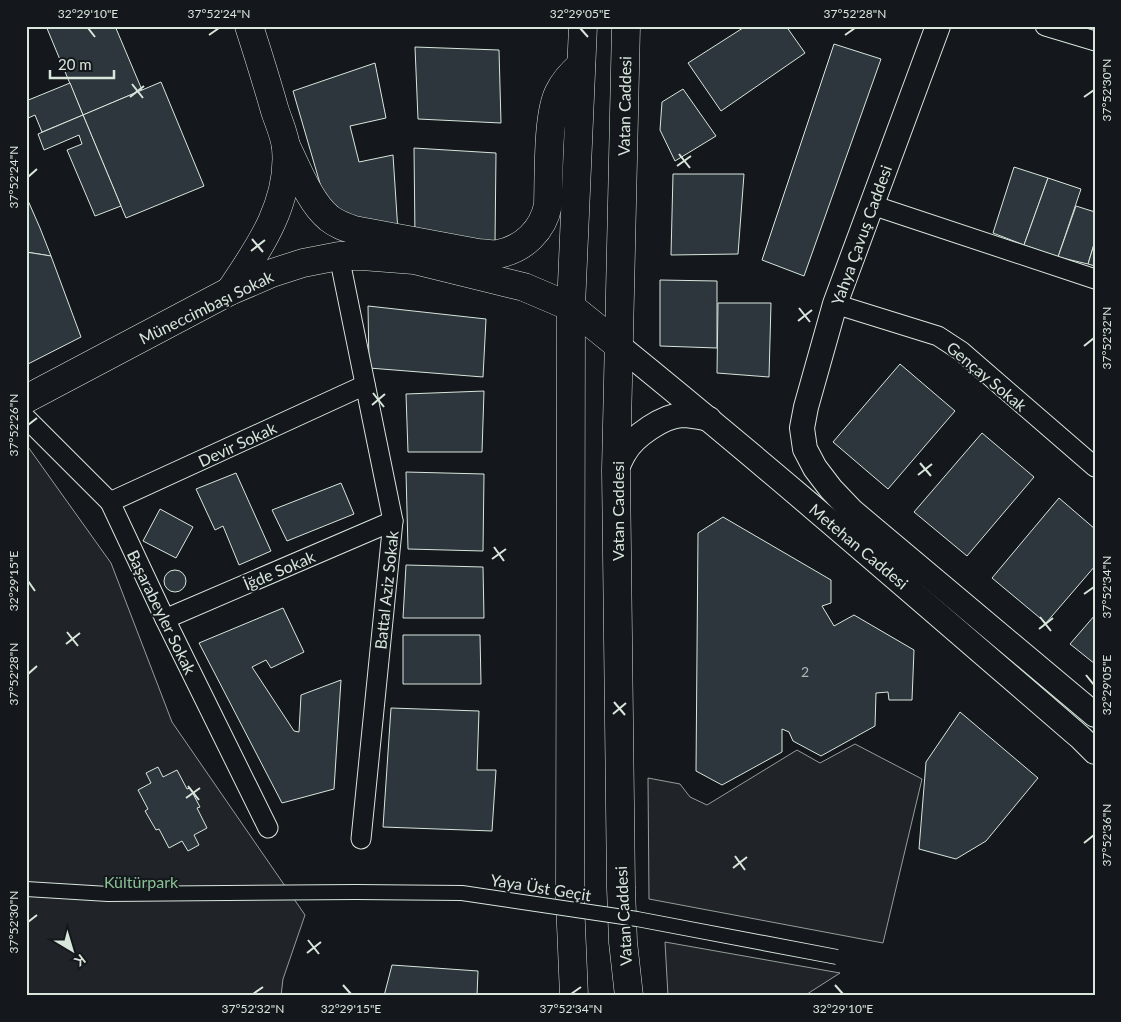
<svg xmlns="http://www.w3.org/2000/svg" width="1121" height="1022" font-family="Lato,sans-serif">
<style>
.green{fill:#202428;stroke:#939e99}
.building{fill:#2c363c;stroke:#d8e6dc}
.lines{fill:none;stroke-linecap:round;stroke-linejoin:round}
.pedestrian-casing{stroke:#d8e6dc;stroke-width:16}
.minor-casing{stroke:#d8e6dc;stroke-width:21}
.tertiary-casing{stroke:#d8e6dc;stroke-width:26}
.secondary-casing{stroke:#d8e6dc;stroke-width:29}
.primary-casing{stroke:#d8e6dc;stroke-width:29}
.pedestrian{stroke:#14181c;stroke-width:14}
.minor{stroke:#14181c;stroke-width:19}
.tertiary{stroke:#14181c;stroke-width:24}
.secondary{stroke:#14181c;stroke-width:28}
.primary{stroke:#14181c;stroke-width:28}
.pedestrian-bridge-casing{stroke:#d8e6dc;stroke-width:16;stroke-linecap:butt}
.pedestrian-bridge{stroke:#14181c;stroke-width:14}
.ticks{fill:none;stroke:#d8e6dc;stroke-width:2}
.labels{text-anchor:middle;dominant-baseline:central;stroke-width:4;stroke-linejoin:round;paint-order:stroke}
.number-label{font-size:14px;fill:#adbab4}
.street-label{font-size:16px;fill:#d8e6dc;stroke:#14181c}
.park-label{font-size:16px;fill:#8ac095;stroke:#14181c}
.neatline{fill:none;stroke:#d8e6dc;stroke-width:2}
.ticks-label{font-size:12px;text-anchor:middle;fill:#d8e6dc}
</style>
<rect width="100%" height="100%" fill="#14181c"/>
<g class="green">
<path d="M 26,444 L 111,563 L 172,722 L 305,915 L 283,979 L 281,996 L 26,996 Z"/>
<path d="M 855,744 L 922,779 L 883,943 L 649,899 L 648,778 L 680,784 L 690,797 L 707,805 L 797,750 L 820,763 Z"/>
<path d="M 665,942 L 840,973 L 804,996 L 668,996 Z"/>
</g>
<g class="building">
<path d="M 46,26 L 115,26 L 142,90 L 83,115 Z"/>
<path d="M 746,26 L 786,26 L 805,53 L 721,111 L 688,63 Z"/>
<path d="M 1074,26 L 1095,26 L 1095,33 Z"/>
<path d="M 834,44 L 881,59 L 804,276 L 762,260 Z"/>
<path d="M 415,47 L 499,50 L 501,123 L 418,119 Z"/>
<path d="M 375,63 L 386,118 L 350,126 L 359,162 L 393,155 L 398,232 L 338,219 L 326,204 L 293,91 Z"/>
<path d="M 161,82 L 204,186 L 126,218 L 83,115 Z"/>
<path d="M 70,83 L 83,115 L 42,132 L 35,115 L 26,119 L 26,101 Z"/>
<path d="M 683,89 L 716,136 L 675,161 L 660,130 L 662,102 Z"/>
<path d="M 83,115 L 121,206 L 95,216 L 67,150 L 82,144 L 79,135 L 44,150 L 38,134 Z"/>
<path d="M 414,148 L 496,153 L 495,243 L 415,237 Z"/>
<path d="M 1014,167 L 1048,178 L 1024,245 L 993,233 Z"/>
<path d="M 673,174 L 744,174 L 738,254 L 671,255 Z"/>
<path d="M 1048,178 L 1081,189 L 1058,257 L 1024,245 Z"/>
<path d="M 26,196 L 40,228 L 51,256 L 26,252 Z"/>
<path d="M 1076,206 L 1095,212 L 1095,241 L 1088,264 L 1058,257 Z"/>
<path d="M 1095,241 L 1095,266 L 1088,264 Z"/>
<path d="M 26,252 L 51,256 L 81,337 L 26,365 Z"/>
<path d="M 660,280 L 717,281 L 717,348 L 660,346 Z"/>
<path d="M 718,303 L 771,303 L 769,377 L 717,373 Z"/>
<path d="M 368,306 L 486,319 L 483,377 L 369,368 Z"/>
<path d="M 900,364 L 955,411 L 888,489 L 833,442 Z"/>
<path d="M 484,391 L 482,452 L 408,452 L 406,394 Z"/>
<path d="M 982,433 L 1034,477 L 967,556 L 914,512 Z"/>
<path d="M 406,472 L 484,474 L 483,551 L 408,549 Z"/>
<path d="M 236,473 L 271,551 L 239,565 L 223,526 L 215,530 L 196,489 Z"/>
<path d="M 341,483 L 354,514 L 287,541 L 272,510 Z"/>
<path d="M 1059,498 L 1095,529 L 1095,566 L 1046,623 L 992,578 Z"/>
<path d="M 160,509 L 193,527 L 176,558 L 143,541 Z"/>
<path d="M 723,517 L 831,580 L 831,603 L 822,606 L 834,626 L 854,615 L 914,650 L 912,700 L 889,700 L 888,692 L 876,693 L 875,726 L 821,756 L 793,741 L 789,732 L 782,729 L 782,752 L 722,785 L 696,771 L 698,533 Z"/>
<path d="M 406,565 L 483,567 L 484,618 L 403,618 Z"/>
<circle cx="175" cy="581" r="11"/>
<path d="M 283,608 L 304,652 L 271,668 L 266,660 L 252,667 L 294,731 L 299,732 L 301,695 L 341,680 L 334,789 L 282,803 L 199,643 Z"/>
<path d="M 1095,615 L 1095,664 L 1070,644 Z"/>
<path d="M 403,635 L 480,635 L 481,684 L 403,684 Z"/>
<path d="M 391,708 L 479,711 L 477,770 L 496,770 L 492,831 L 383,827 Z"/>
<path d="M 960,712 L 1038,778 L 986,841 L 956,859 L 919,849 L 926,762 Z"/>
<path d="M 158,767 L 163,777 L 177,770 L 187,789 L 190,788 L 200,807 L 197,808 L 207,828 L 194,835 L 199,845 L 188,851 L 182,841 L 169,848 L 159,829 L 156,830 L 145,811 L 148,809 L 138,790 L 151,783 L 146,773 Z"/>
<path d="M 392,965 L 478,971 L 477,996 L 384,996 Z"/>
</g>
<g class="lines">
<defs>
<path id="pedestrian" d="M 26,889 L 108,894 L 356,892"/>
<g id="minor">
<path d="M 1045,26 L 1095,41"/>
<path d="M 872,205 L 1095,279"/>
<path d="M 339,256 L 393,521 L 361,839"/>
<path d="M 835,304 L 938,336 L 961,351 L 1095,467"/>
<path d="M 26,418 L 110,502 L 165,619 L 268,828"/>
<path d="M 110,502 L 365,385"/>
<path d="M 165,619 L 393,521"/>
</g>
<g id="tertiary">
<path d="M 938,26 L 835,304 L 806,407 L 802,428 L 805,449 L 815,468 L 831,489 L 852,511 L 1095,715"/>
<path d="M 618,345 C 776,473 928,606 1081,738 L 1095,752"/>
<path d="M 616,470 C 619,464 621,458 625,452 C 634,436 663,416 682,415 C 691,415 700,417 709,419"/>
</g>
<path id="secondary" d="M 230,291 C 259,248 291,203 286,148 C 285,136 279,123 275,111 C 267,83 258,54 249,26"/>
<g id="primary">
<path d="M 626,26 L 616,470 L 621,888 L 623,942 L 629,996"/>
<path d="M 286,146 C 297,168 310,203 329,218 C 336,224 345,227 354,230 L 478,253 C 485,253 492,255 498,254 C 524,249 543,230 548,205 C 549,177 547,114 559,92 C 564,81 572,73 581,65"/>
<path d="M 26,399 L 230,291 L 272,273 L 303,263 L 339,256 L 362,256 L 414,260 L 524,287 L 571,307 L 618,345"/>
<path d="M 574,996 L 570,901 L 571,307 L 583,26"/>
</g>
</defs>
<use href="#pedestrian" class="pedestrian-casing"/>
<use href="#minor" class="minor-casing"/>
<use href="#tertiary" class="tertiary-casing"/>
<use href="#secondary" class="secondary-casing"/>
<use href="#primary" class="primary-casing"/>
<use href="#pedestrian" class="pedestrian"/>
<use href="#minor" class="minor"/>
<use href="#tertiary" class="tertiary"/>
<use href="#secondary" class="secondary"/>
<use href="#primary" class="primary"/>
<defs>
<path id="pedestrian-bridge" d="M 356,892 L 462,893 L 637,919 L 837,957"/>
</defs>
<use href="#pedestrian-bridge" class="pedestrian-bridge-casing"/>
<use href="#pedestrian-bridge" class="pedestrian-bridge"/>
</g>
<path class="ticks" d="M 88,28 L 95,37M 580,28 L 588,37M 209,35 L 219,28M 845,35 L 855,28M 132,84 L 143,98M 130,97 L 144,86M 1084,97 L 1094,90M 679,154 L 690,168M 677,166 L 691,156M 28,177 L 37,169M 252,239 L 263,252M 251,251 L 265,240M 799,308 L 810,322M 798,321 L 812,310M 1084,346 L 1094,338M 373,393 L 384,407M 372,405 L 385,394M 28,425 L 37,418M 920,463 L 931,476M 918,475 L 932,464M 494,547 L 504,561M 492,559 L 506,549M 28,581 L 35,591M 1084,594 L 1094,587M 1040,617 L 1051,631M 1039,629 L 1053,618M 67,632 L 78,646M 66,644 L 80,633M 28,674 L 37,666M 1086,675 L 1094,685M 614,702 L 625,715M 613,714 L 626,703M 188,786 L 199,800M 186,798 L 200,788M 1084,843 L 1094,835M 735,856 L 745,870M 733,868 L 747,857M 28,922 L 37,915M 308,940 L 319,954M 307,953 L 321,942M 343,985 L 351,994M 835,985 L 843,994M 253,994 L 263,987M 571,994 L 581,987"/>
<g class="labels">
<g class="number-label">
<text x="805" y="671">2</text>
</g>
<g class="street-label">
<text transform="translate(624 106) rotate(-89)">Vatan Caddesi</text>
<text transform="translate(861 235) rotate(-70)">Yahya Çavuş Caddesi</text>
<text transform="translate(206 307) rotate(-26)">Müneccimbaşı Sokak</text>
<text transform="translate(987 376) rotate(40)">Gençay Sokak</text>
<text transform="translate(237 444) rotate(-25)">Devir Sokak</text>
<text transform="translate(617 511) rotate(-90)">Vatan Caddesi</text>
<text transform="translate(859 546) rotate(40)">Metehan Caddesi</text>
<text transform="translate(279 570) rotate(-23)">İğde Sokak</text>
<text transform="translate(386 590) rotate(-84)">Battal Aziz Sokak</text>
<text transform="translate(162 612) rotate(64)">Başarabeyler Sokak</text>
<text transform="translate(541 887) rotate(9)">Yaya Üst Geçit</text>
<text transform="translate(623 916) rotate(-93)">Vatan Caddesi</text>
</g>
<g class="park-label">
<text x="141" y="881">Kültürpark</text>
</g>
</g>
<rect width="1121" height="1022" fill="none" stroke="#14181c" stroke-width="55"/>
<g transform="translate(72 950) rotate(142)" stroke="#14181c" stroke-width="4" paint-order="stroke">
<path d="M0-4L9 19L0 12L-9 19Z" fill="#d8e6dc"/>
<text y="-8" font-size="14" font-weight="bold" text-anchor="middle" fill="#d8e6dc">K</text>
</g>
<path d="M50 70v8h64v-8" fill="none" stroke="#d8e6dc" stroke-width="2.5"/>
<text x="58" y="70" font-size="15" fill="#d8e6dc" stroke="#14181c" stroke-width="4" paint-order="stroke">20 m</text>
<rect x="28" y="28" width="1066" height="966" class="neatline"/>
<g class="ticks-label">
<text x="88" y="18">32°29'10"E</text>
<text x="219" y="18">37°52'24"N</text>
<text x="580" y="18">32°29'05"E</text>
<text x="855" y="18">37°52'28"N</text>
<text transform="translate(1107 90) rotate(-90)" y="4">37°52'30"N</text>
<text transform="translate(14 177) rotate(-90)" y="4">37°52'24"N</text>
<text transform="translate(1107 338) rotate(-90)" y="4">37°52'32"N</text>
<text transform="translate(14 425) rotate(-90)" y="4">37°52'26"N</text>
<text transform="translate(14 581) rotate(-90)" y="4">32°29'15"E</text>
<text transform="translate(1107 587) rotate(-90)" y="4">37°52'34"N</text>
<text transform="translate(14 674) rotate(-90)" y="4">37°52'28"N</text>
<text transform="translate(1107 685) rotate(-90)" y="4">32°29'05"E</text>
<text transform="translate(1107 835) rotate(-90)" y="4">37°52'36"N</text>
<text transform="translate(14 922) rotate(-90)" y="4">37°52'30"N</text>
<text x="253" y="1013">37°52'32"N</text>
<text x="351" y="1013">32°29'15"E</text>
<text x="571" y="1013">37°52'34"N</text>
<text x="843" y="1013">32°29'10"E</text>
</g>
</svg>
